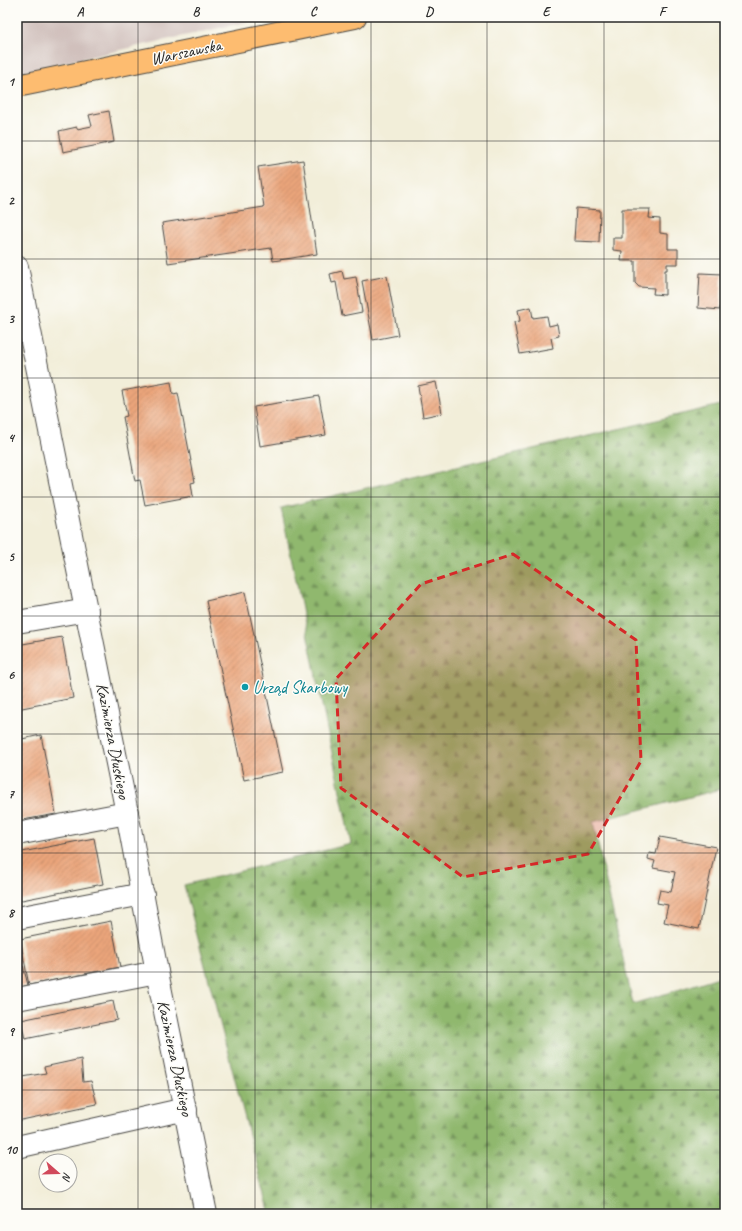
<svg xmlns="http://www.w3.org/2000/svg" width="742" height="1231" font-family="Caveat,sans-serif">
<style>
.industrial{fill:#d0c0bc}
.forest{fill:url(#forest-firs);stroke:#5e724c}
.building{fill:url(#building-hatch)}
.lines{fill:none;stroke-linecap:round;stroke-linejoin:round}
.minor-casing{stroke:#494845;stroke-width:24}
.major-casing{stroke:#494845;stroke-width:24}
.minor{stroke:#fff;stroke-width:22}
.major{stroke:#fdbc70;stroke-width:22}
.marked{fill:#d62828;fill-opacity:0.2;stroke:#d62828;stroke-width:3;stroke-dasharray:8 5;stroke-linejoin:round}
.grid{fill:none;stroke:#2b2b2b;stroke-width:1;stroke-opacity:0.55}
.culture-dot{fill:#0f9aa8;stroke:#fdfcf7;stroke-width:1.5}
.labels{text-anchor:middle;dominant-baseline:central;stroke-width:3;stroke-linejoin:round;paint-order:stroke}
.street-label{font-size:17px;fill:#2b2b2b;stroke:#fdfcf7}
.culture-label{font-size:17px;fill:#0d838f;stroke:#fdfcf7;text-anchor:start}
.neatline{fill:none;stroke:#2b2b2b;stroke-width:1.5}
.grid-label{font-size:13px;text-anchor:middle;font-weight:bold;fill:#2b2b2b}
</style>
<defs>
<pattern id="forest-firs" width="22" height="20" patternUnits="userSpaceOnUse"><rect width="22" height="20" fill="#90b86e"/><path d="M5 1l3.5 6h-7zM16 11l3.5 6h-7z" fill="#76965b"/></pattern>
<pattern id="building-hatch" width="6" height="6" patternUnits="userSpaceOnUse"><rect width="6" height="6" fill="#eba57b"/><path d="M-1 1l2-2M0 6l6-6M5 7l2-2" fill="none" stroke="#bf8765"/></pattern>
</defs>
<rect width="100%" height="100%" fill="#fdfcf7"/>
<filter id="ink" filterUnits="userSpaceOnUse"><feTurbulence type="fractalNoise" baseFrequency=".025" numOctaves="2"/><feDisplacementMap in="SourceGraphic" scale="8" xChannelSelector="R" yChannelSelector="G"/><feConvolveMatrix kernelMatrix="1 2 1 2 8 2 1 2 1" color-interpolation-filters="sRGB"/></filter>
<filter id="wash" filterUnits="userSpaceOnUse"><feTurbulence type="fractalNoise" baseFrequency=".012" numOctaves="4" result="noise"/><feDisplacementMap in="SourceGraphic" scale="16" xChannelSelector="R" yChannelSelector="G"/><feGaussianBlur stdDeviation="0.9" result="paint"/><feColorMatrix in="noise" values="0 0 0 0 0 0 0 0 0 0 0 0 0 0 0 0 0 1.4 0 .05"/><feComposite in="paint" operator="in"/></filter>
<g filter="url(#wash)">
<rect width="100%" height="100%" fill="#f2eed9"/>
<path class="industrial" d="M 17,17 L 269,17 L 17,73 Z"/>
<path class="forest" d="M 725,404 L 725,788 L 593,822 L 633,1004 L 725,975 L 725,1214 L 270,1214 L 184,885 L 351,844 L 281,508 Z"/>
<g id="blocks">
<g class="building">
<path d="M 109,111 L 114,142 L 63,152 L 59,131 L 77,127 L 77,129 L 92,126 L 89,115 Z"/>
<path d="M 303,160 L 317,254 L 273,261 L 271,248 L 168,263 L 162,223 L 264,207 L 258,167 Z"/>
<path d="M 576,208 L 600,210 L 599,242 L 574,241 Z"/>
<path d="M 622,209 L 650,209 L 649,218 L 660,219 L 660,233 L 668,234 L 668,249 L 678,249 L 678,264 L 667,264 L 667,270 L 665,270 L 665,295 L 653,294 L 654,288 L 639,287 L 635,283 L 635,261 L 621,261 L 622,251 L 613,250 L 613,238 L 622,238 Z"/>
<path d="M 342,271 L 344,279 L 356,277 L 362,312 L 342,316 L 336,282 L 332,283 L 330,274 Z"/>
<path d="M 700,273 L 722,274 L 720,310 L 698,308 Z"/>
<path d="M 387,276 L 398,335 L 373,340 L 362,281 Z"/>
<path d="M 531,307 L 533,318 L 547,316 L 549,326 L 557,324 L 559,336 L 551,338 L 553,348 L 520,354 L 514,322 L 520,321 L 518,310 Z"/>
<path d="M 171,382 L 173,394 L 178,393 L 195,482 L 191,483 L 193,496 L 145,505 L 140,480 L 135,481 L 123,417 L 127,416 L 122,391 Z"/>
<path d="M 436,382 L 442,413 L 423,417 L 418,386 Z"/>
<path d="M 319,396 L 326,435 L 260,446 L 254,407 Z"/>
<path d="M 245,592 L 283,772 L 244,780 L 206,601 Z"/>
<path d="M 62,637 L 73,698 L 17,709 L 17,645 Z"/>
<path d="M 41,735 L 56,814 L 17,821 L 17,740 Z"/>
<path d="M 660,837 L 716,847 L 699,929 L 664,922 L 668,905 L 657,903 L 660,890 L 671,892 L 675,872 L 653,868 L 655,861 L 648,859 L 649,853 L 656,854 Z"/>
<path d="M 94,838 L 103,884 L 17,901 L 17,853 Z"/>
<path d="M 111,921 L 120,967 L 29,985 L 20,939 Z"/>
<path d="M 17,941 L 22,962 L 17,963 Z"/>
<path d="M 23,966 L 28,985 L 17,988 L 17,968 Z"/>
<path d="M 113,1001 L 117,1020 L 25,1039 L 21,1020 Z"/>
<path d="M 17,1018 L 22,1039 L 17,1040 Z"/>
<path d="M 81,1059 L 83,1082 L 91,1081 L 97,1104 L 17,1121 L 17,1078 L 46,1073 L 44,1067 Z"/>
</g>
</g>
</g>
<g filter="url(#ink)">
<use href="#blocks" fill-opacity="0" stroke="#494845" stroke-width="1"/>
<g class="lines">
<defs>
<g id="minor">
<path d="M 17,267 L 127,813 L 157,972 L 206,1214"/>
<path d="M 17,622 L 87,610"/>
<path d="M 17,834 L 127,813"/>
<path d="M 17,918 L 143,894"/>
<path d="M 17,999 L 157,972"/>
<path d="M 17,1147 L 172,1112 L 186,1110"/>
</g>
<path id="major" d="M 17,86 L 355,17"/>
</defs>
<use href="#minor" class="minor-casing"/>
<use href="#major" class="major-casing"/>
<use href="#minor" class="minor"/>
<use href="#major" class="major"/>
</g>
</g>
<path class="marked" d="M 513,554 L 636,640 L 641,761 L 588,854 L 463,877 L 341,788 L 336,679 L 421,584 Z"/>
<path class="grid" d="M 138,17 L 138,1214M 255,17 L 255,1214M 371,17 L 371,1214M 487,17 L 487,1214M 604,17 L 604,1214M 17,141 L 725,141M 17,259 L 725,259M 17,378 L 725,378M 17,497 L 725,497M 17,616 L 725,616M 17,734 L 725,734M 17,853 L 725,853M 17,972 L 725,972M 17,1090 L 725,1090"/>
<circle class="culture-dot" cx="245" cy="687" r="4"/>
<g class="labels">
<g class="street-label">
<text transform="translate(186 52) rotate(-12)">Warszawska</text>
<text transform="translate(113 741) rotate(79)">Kazimierza Dłuskiego</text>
<text transform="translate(175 1058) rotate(78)">Kazimierza Dłuskiego</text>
</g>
<g class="culture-label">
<text x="253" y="687">Urząd Skarbowy</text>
</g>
</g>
<rect width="742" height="1231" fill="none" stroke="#fdfcf7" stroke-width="44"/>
<g transform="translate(58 1173) rotate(110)"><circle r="19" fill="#fdfcf7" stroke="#a9a8a5"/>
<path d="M0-3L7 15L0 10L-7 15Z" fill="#d1495b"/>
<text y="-6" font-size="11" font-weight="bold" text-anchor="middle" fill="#2b2b2b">N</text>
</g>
<rect x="22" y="22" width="698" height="1187" class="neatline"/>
<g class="grid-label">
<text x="80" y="16">A</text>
<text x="196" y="16">B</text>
<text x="313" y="16">C</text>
<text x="429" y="16">D</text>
<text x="546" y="16">E</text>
<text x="662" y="16">F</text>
<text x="11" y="86">1</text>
<text x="11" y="205">2</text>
<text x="11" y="323">3</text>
<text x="11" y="442">4</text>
<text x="11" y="561">5</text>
<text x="11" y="679">6</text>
<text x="11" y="798">7</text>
<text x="11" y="917">8</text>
<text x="11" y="1036">9</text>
<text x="11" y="1154">10</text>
</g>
</svg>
